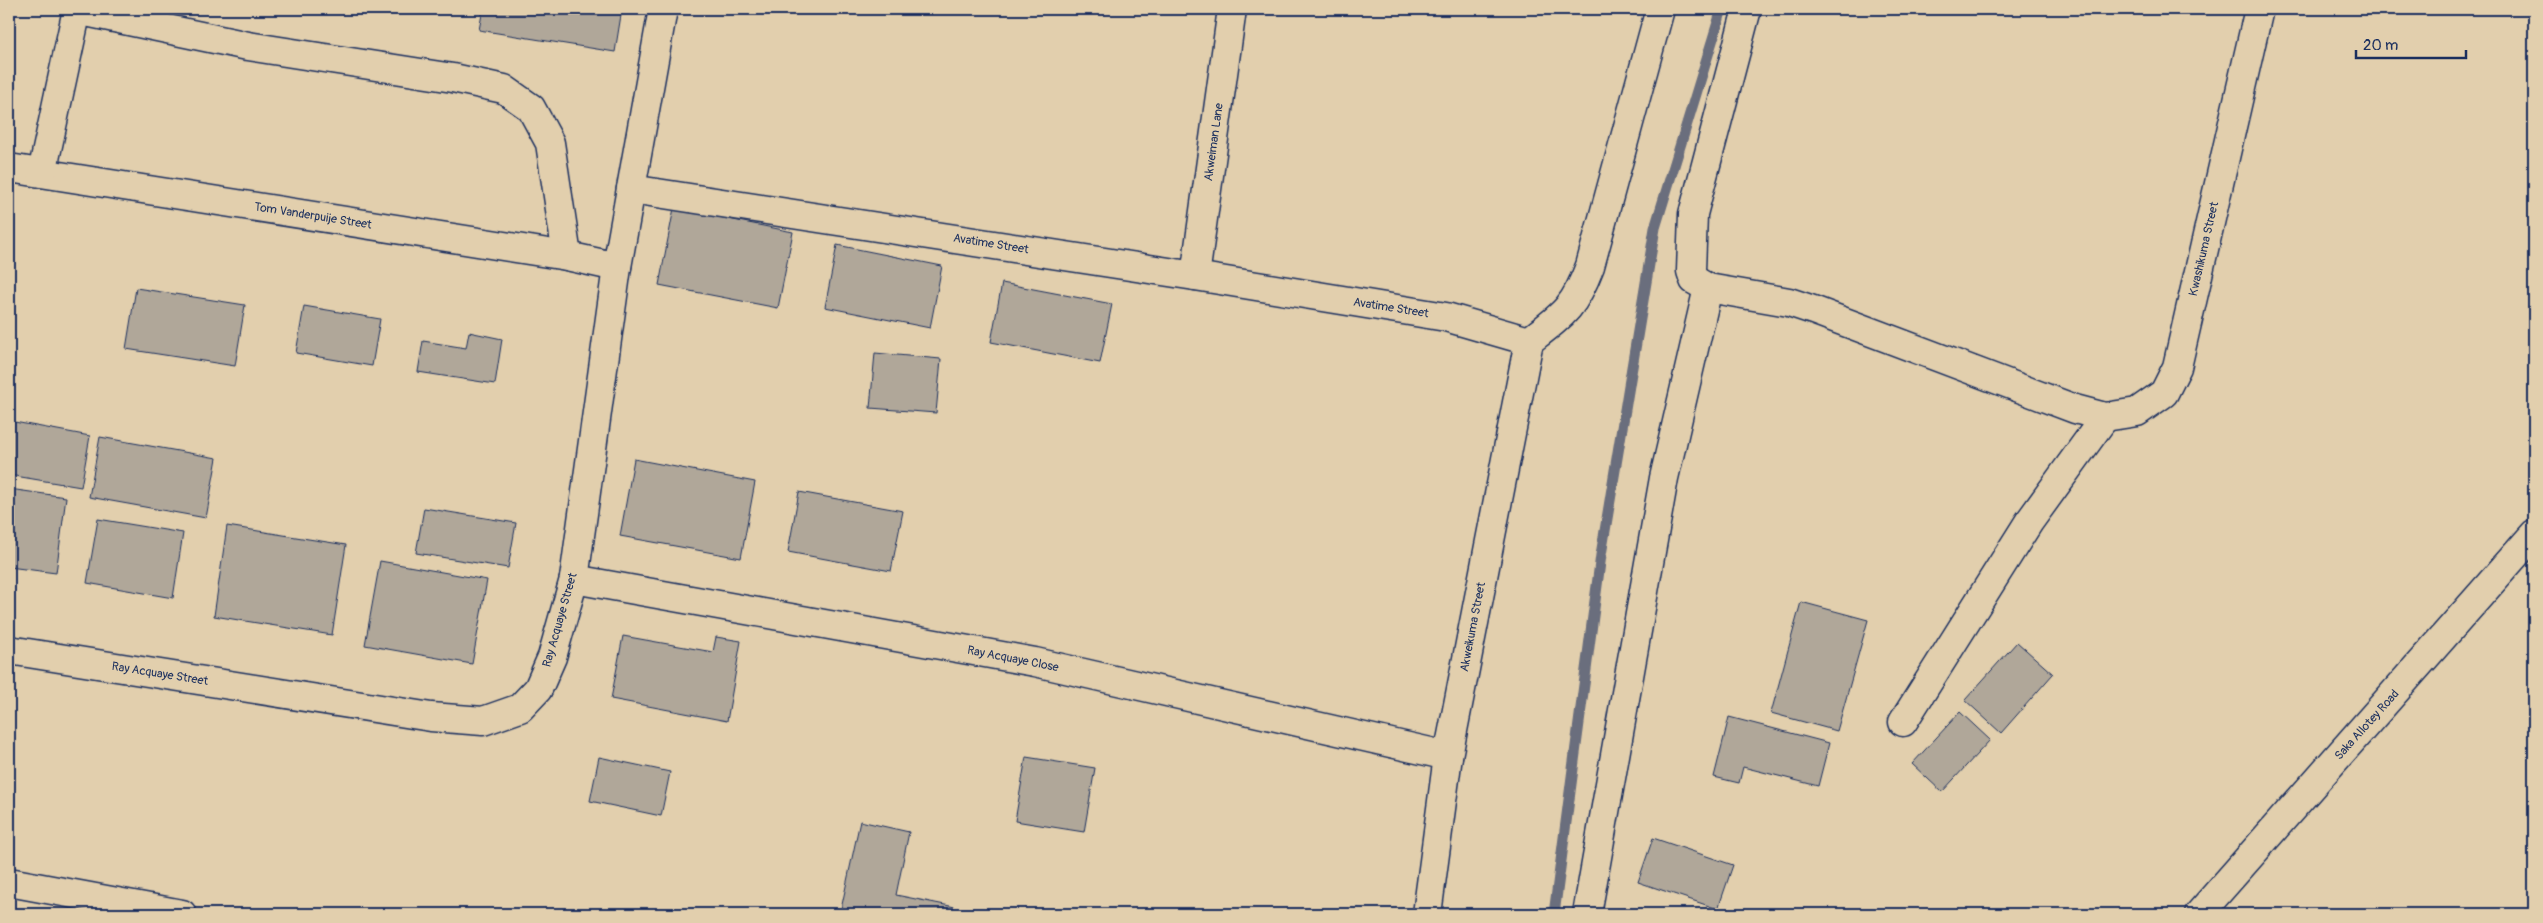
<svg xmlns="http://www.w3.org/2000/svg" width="2543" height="923" font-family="Pangolin,sans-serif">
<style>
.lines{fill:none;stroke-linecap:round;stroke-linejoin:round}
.stream{stroke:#6a6e7d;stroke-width:11}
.building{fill:#b0a799;stroke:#1b2f5e}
.minor-casing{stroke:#1b2f5e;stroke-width:31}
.minor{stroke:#e2cfad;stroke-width:28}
.labels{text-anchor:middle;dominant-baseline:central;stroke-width:4.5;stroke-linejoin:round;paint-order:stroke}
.street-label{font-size:12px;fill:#1b2f5e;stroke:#e2cfad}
</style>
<rect width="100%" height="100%" fill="#e2cfad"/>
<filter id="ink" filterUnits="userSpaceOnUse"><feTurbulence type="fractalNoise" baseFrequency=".02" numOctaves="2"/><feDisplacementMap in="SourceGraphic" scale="10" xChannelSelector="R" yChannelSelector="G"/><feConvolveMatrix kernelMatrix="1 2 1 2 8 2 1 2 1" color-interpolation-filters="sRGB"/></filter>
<g filter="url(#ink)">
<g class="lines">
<path class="stream" d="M 1554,914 L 1601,555 L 1655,228 L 1722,9"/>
</g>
<g class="building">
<path d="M 483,9 L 622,9 L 615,52 L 479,30 Z"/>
<path d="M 674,208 L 793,232 L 778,308 L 659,285 Z"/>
<path d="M 837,245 L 942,266 L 930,328 L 825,307 Z"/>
<path d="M 1002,283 L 1112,304 L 1100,363 L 991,342 Z"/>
<path d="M 136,288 L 245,305 L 235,366 L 126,349 Z"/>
<path d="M 304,306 L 380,319 L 372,366 L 296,353 Z"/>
<path d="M 469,332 L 502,339 L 495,384 L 418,372 L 423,341 L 466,348 Z"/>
<path d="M 875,353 L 941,359 L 936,413 L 870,408 Z"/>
<path d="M 9,421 L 90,436 L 81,487 L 9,475 Z"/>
<path d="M 100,437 L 217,458 L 206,518 L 89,497 Z"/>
<path d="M 634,459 L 755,482 L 741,558 L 620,536 Z"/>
<path d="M 9,489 L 66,497 L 56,573 L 9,567 Z"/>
<path d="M 799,492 L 903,511 L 891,571 L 788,552 Z"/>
<path d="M 424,508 L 516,523 L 508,568 L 416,553 Z"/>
<path d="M 98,519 L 183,533 L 173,598 L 87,583 Z"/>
<path d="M 227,526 L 346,545 L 332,635 L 214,616 Z"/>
<path d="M 380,561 L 487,580 L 472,664 L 365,645 Z"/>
<path d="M 1801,602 L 1868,620 L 1837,731 L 1771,713 Z"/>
<path d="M 623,636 L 713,652 L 716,637 L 741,641 L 727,721 L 611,699 Z"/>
<path d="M 2017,642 L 2053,674 L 2001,733 L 1965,700 Z"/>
<path d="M 1960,712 L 1990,740 L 1942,792 L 1912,764 Z"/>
<path d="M 1729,717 L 1829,743 L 1818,786 L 1743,767 L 1739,783 L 1714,777 Z"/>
<path d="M 599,757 L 670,772 L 661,816 L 590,801 Z"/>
<path d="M 1026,757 L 1095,768 L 1084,832 L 1015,821 Z"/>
<path d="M 860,821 L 909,832 L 896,895 L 955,907 L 954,914 L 840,914 Z"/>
<path d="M 1653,838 L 1733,865 L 1718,909 L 1638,882 Z"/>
</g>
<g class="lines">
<defs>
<g id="minor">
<path d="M 1747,9 L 1693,214 L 1691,271 L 1694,280 L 1708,288 L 1789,302 L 1813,310 L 2075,409 L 2105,417 L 2137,412 L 2164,393 L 2177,367 L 2259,9"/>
<path d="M 9,168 L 567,256 L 617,267"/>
<path d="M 42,173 L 75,19 L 79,14 L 86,12 L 248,46 L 453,78 L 504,89 L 531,108 L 550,143 L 567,256"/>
<path d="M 631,189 L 1195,276 L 1446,317 L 1529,341"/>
<path d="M 1195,276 L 1232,9"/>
<path d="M 1529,341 C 1564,314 1574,308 1590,266 L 1660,9"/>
<path d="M 574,579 L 1035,662 L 1448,756"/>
<path d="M 9,650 L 431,717 L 483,721 L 520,708 L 538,689 L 552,657 L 574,579 L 617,267 L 663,9"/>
<path d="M 1903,722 L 2029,522 L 2105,417"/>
<path d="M 9,882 L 182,914"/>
<path d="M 1427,914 L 1448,756 L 1529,341"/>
<path d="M 1587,914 L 1664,478 L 1708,288"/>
<path d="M 2199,914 L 2534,534"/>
</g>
</defs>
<use href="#minor" class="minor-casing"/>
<use href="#minor" class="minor"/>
</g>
</g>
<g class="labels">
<g class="street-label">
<text transform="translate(1214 142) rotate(-82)">Akweiman Lane</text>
<text transform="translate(313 216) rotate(9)">Tom Vanderpuije Street</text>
<text transform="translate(991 244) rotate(9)">Avatime Street</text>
<text transform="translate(2204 249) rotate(-77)">Kwashikuma Street</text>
<text transform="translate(1391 308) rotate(9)">Avatime Street</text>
<text transform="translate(560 620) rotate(-74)">Ray Acquaye Street</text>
<text transform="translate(1473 627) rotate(-79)">Akweikuma Street</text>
<text transform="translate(1013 659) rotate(11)">Ray Acquaye Close</text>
<text transform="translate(160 674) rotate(9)">Ray Acquaye Street</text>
<text transform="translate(2367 725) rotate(-48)">Saka Allotey Road</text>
</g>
</g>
<rect width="2543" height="923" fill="none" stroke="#e2cfad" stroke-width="30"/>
<rect x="15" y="15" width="2513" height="893" fill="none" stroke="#1b2f5e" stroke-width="2" filter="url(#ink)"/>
<path d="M2356 50v8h110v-8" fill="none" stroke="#1b2f5e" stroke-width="2.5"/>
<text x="2363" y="50" font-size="15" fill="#1b2f5e" stroke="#e2cfad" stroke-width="4" paint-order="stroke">20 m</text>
</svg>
